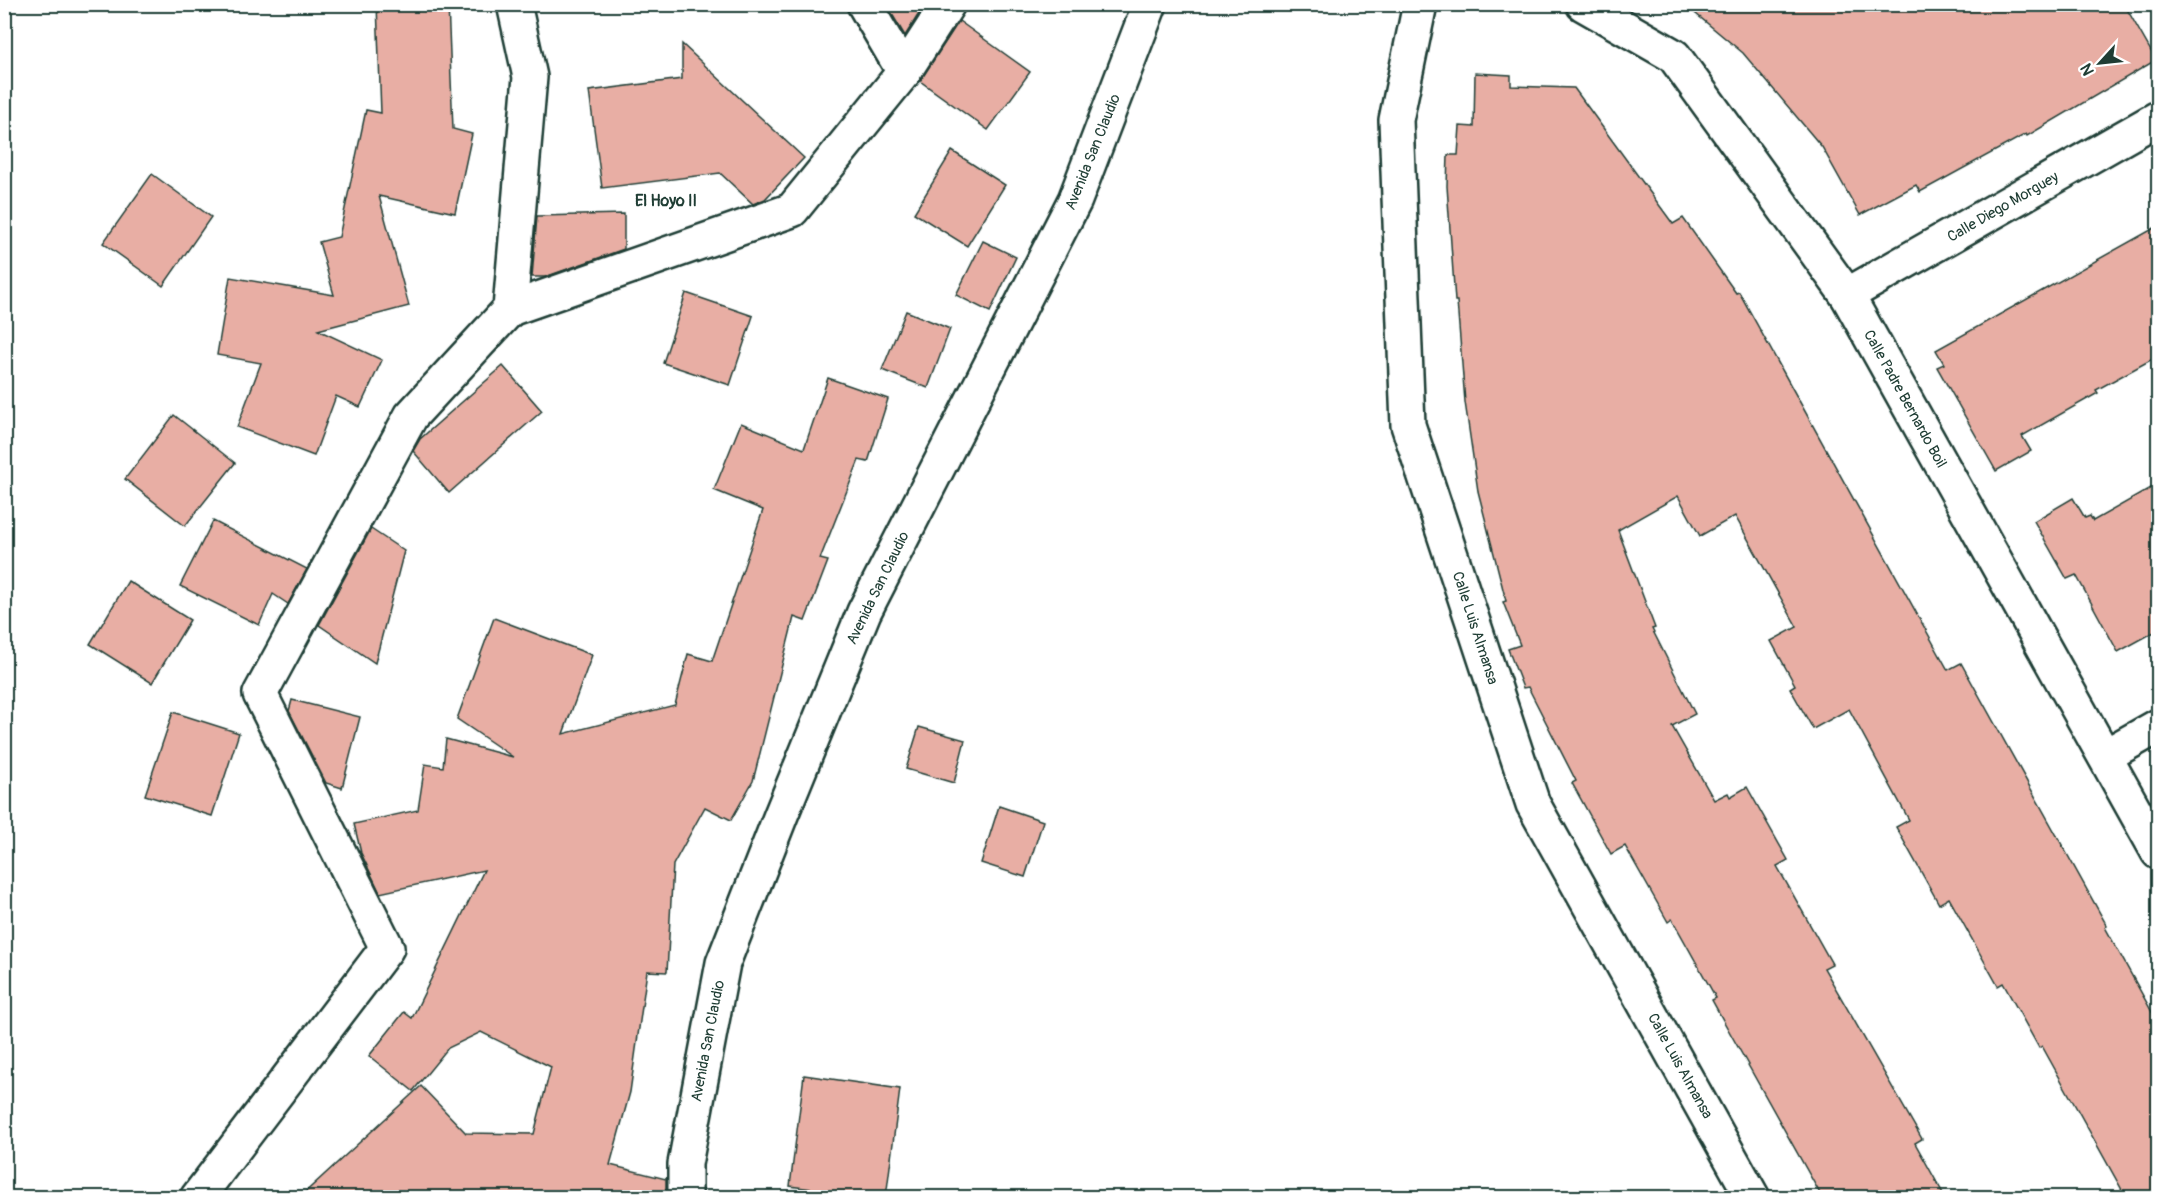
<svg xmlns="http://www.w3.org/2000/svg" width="2163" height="1202" font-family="Pangolin,sans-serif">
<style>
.building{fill:#e8aea4;stroke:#1f3d34;stroke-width:1.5}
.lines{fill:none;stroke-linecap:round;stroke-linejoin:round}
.street-casing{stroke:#1f3d34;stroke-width:38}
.secondary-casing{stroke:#1f3d34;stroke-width:38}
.street{stroke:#fff;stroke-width:33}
.secondary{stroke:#fff;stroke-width:33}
.labels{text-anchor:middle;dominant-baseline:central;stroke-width:4.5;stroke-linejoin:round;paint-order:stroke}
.street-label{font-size:15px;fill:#1f3d34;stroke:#fff}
.neighbourhood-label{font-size:16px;font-weight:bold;fill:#1f3d34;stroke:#fff}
</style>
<rect width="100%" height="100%" fill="#fff"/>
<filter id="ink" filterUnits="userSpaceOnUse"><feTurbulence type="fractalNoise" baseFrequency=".0167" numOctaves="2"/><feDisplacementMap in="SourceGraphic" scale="12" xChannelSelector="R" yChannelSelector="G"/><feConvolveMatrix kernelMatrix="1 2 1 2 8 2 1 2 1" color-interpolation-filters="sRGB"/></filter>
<g filter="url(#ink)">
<g class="building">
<path d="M 377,4 L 448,4 L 453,129 L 472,134 L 455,213 L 379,196 L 409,306 L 318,330 L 382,360 L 360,407 L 336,396 L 314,456 L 237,427 L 261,363 L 217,355 L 230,277 L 334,295 L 319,242 L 339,237 L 366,110 L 381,113 Z"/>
<path d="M 886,4 L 925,4 L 905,36 Z"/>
<path d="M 1684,4 L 2124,4 L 2156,60 L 2027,136 L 2026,134 L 1920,192 L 1916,185 L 1860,215 L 1822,147 L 1743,53 Z"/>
<path d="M 959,21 L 1030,72 L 988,130 L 920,81 Z"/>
<path d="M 682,44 L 804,158 L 765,199 L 753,204 L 720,173 L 602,188 L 589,91 L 682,79 Z"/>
<path d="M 1475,73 L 1511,75 L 1511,86 L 1574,88 L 1673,224 L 1683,218 L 1736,293 L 1739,292 L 1948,670 L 1961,663 L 2107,926 L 2105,927 L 2158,1023 L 2158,1197 L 2126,1197 L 2042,1046 L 2039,1048 L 2003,983 L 1998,986 L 1949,898 L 1939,904 L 1896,827 L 1909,820 L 1849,709 L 1813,729 L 1790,688 L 1795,685 L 1771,641 L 1797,627 L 1735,516 L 1700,536 L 1678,496 L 1618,530 L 1655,628 L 1652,629 L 1695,714 L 1672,726 L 1714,800 L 1728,793 L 1730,797 L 1747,787 L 1788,860 L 1777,866 L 1832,964 L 1824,968 L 1922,1139 L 1915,1143 L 1945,1197 L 1822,1197 L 1729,1031 L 1712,1000 L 1716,998 L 1672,919 L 1668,922 L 1625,846 L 1611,854 L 1572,783 L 1576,781 L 1528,687 L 1523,688 L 1508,649 L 1520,645 L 1503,602 L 1506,601 L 1478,491 L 1465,402 L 1457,301 L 1455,301 L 1447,186 L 1448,155 L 1458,155 L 1460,126 L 1474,127 Z"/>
<path d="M 952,151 L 1005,185 L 967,246 L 914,213 Z"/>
<path d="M 152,174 L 211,217 L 163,286 L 103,243 Z"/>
<path d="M 624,214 L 624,249 L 545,277 L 532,277 L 537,216 Z"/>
<path d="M 2158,226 L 2158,356 L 2096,390 L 2098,393 L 2022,436 L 2031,451 L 1996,471 L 1937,367 L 1944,364 L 1936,350 Z"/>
<path d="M 983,241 L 1016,257 L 990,312 L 956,295 Z"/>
<path d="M 686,293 L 753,316 L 730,385 L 663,363 Z"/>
<path d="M 906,311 L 950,329 L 928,388 L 882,370 Z"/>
<path d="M 503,366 L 542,411 L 449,493 L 413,451 L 420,439 Z"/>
<path d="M 828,378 L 888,399 L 868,462 L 859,460 L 820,559 L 828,561 L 805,621 L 794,617 L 753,781 L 731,820 L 705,807 L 673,865 L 667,972 L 647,971 L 630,1092 L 610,1165 L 666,1179 L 666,1197 L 300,1197 L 421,1086 L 466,1133 L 534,1134 L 551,1067 L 481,1032 L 448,1048 L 413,1091 L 369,1056 L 404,1012 L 412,1018 L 484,870 L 380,893 L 361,853 L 354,824 L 418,810 L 425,764 L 443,767 L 446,739 L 513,757 L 457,719 L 494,618 L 592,655 L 563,734 L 675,705 L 688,654 L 712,661 L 763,510 L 714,490 L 741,423 L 804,449 Z"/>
<path d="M 174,415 L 235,463 L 185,526 L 125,479 Z"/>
<path d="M 2158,484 L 2158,630 L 2118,652 L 2076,575 L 2067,579 L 2034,521 L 2073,498 L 2085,518 L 2090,516 L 2093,521 Z"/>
<path d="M 213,521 L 307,569 L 288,604 L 273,594 L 259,625 L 180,586 Z"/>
<path d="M 371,529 L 404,551 L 375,663 L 319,625 Z"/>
<path d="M 128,581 L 190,620 L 152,683 L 90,644 Z"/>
<path d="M 292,700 L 360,717 L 342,788 L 326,783 L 289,711 Z"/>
<path d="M 173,712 L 239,733 L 212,816 L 145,795 Z"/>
<path d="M 919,727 L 965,740 L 954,783 L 906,769 Z"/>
<path d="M 999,806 L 1043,821 L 1025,877 L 981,863 Z"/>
<path d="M 804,1075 L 900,1089 L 886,1197 L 872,1197 L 790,1186 Z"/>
</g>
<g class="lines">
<defs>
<g id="street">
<path d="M 864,4 L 904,72"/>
<path d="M 1420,4 L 1396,120 L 1408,425 L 1533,804 L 1753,1198"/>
<path d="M 1583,4 L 1674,56 L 1847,295 L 2158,852"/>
<path d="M 1847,295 L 2158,118"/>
<path d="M 510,309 L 792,210 L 904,72 L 948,4"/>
<path d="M 2105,756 L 2158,726"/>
<path d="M 197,1198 L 387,948 L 260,694 L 411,416 L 510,309 L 530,77 L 514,4"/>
</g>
<path id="secondary" d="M 685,1198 L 685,1164 L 723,963 L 781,815 L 864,612 L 1075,200 L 1150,4"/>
</defs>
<use href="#street" class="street-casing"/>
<use href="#secondary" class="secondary-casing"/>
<use href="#street" class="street"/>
<use href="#secondary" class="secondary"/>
</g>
</g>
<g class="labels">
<g class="street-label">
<text transform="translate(1093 152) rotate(-68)">Avenida San Claudio</text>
<text transform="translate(2003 207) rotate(-30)">Calle Diego Morguey</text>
<text transform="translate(1905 399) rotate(61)">Calle Padre Bernardo Boil</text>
<text transform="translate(878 588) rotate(-64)">Avenida San Claudio</text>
<text transform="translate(1475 628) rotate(72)">Calle Luis Almansa</text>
<text transform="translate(708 1041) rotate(-79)">Avenida San Claudio</text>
<text transform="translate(1680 1066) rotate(61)">Calle Luis Almansa</text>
</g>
<g class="neighbourhood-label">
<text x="666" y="201">El Hoyo II</text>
</g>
</g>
<rect width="2163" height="1202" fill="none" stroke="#fff" stroke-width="24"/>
<rect x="12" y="12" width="2139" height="1178" fill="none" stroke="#1f3d34" stroke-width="2" filter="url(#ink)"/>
<g transform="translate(2100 63) rotate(243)" stroke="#ffffff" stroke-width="4.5" paint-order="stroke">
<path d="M0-4.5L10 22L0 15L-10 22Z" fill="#1f3d34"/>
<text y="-9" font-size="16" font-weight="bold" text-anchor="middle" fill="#1f3d34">N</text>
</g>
</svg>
